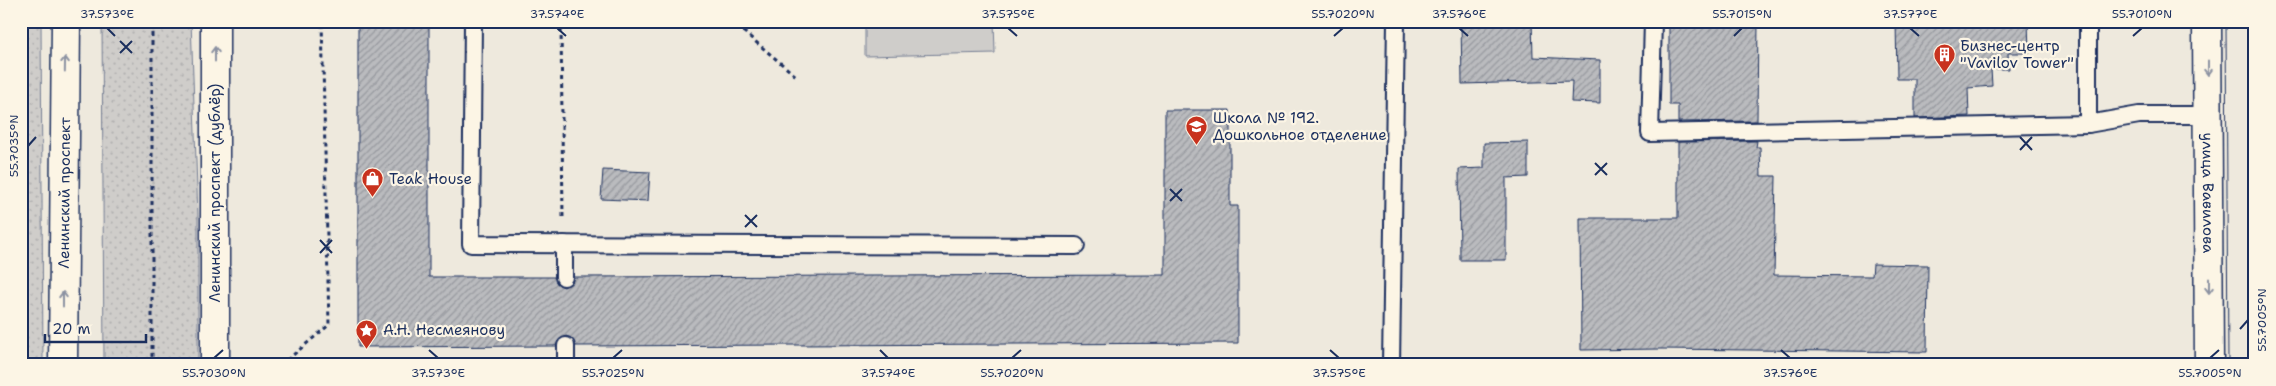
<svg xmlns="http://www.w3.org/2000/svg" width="2276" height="386" font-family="'Shantell Sans',sans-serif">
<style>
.grass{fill:url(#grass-dots);stroke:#757e94}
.pitch{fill:#cfcdca;stroke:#757e94}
.building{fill:url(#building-hatch);stroke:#1b2f5e}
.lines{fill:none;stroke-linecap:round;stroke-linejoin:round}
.service-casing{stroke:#1b2f5e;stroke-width:20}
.tertiary-casing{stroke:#1b2f5e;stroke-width:31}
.secondary-casing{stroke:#1b2f5e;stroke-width:31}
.primary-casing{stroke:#1b2f5e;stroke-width:31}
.path{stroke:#1b2f5e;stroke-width:3;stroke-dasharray:4 4;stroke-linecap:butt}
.service{stroke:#fcf5e5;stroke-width:16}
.tertiary{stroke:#fcf5e5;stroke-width:28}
.secondary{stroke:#fcf5e5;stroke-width:28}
.primary{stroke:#fcf5e5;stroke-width:28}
.tram{stroke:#1b2f5e;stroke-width:1}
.oneway{stroke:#8c92a2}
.ticks{fill:none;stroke:#1b2f5e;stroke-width:2}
.labels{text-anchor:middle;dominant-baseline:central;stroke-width:4.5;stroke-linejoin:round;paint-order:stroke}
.poi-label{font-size:15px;fill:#1b2f5e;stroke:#fcf5e5;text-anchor:start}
.street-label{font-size:15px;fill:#1b2f5e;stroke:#fcf5e5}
.neatline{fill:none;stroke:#1b2f5e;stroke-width:2}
.ticks-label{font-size:12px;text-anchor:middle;fill:#1b2f5e}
</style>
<defs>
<pattern id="grass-dots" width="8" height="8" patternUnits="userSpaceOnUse" patternTransform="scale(1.25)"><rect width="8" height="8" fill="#cfcdca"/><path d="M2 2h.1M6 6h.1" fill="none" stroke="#b1b0b0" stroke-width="1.8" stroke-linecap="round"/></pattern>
<pattern id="building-hatch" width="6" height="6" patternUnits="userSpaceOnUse" patternTransform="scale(1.25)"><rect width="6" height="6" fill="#babbbe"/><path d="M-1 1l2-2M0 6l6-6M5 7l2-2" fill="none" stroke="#96989e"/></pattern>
</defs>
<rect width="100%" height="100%" fill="#eee9dd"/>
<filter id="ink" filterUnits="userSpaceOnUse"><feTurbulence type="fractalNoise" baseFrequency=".02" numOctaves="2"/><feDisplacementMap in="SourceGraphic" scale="10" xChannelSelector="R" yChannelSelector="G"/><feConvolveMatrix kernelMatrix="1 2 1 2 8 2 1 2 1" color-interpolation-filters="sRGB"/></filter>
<g filter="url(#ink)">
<g class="grass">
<path d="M 21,21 L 41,21 L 43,365 L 21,365 Z"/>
<path d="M 102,21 L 191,21 L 198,217 L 198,365 L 104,365 Z"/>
</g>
<path class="pitch" d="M 865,21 L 994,21 L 995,53 L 865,56 Z"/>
<g class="building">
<path d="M 358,21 L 429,21 L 429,277 L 554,277 L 559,285 L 564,287 L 572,282 L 574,277 L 1165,275 L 1165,110 L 1230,110 L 1230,206 L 1238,206 L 1238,343 L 576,346 L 571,338 L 566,336 L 558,341 L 556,346 L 358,347 Z"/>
<path d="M 1461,21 L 1532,21 L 1533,57 L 1600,60 L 1600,103 L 1571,102 L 1572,81 L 1462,84 Z"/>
<path d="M 1669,21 L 1758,21 L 1757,121 L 1678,122 L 1678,105 L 1669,105 Z"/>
<path d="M 1896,21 L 2028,21 L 2029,53 L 2008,53 L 2009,69 L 1991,69 L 1992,86 L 1968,88 L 1969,116 L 1915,118 L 1915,79 L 1897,79 Z"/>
<path d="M 1757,141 L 1756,147 L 1760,147 L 1761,176 L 1776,176 L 1774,275 L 1872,276 L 1873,264 L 1928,265 L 1927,352 L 1661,349 L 1581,350 L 1580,218 L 1678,218 L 1678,142 Z"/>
<path d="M 1528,142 L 1528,177 L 1506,178 L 1506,260 L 1460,260 L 1459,169 L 1484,168 L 1484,143 Z"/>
<path d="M 603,170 L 650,172 L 648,201 L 601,199 Z"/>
</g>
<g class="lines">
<defs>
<g id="service">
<path d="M 473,21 L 471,244 L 1076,246"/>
<path d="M 1653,21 L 1650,133 L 2088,124"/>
<path d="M 2088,21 L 2088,124 L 2139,115 L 2208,115"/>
<path d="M 564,244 L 564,277"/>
<path d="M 566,346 L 566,365"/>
<path d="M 1391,365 L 1396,21"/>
</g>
<path id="tertiary" d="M 215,365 L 215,21"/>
<g id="secondary">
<path id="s1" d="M 2207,21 L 2209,365"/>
</g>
<g id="primary">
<path id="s2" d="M 63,365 L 66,21"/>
</g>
</defs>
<use href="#service" class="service-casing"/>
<use href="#tertiary" class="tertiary-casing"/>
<use href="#secondary" class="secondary-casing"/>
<use href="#primary" class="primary-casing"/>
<g class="path">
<path d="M 561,21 L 563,221"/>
<path d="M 731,21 L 796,76"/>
<path d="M 152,365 L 152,21"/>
<path d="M 281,365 L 329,325 L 322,21"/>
</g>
<use href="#service" class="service"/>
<use href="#tertiary" class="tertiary"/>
<use href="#secondary" class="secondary"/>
<use href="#primary" class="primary"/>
<g class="tram">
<path d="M 2226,21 L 2228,365"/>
<path d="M 2251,21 L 2253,365"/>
</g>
</g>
<defs><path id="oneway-shaft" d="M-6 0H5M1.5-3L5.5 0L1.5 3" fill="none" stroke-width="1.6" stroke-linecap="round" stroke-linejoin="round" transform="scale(1.25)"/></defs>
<g class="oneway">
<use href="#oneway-shaft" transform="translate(215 54) rotate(-90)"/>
<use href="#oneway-shaft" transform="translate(65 64) rotate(-89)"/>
<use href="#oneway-shaft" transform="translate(2208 68) rotate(90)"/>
<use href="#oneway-shaft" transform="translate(2209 286) rotate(90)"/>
<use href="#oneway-shaft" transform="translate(63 299) rotate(-90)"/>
</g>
</g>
<path class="ticks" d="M 107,28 L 115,36M 557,28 L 566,36M 1008,28 L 1017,36M 1459,28 L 1468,36M 1910,28 L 1919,36M 1334,36 L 1343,28M 1734,36 L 1742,28M 2133,36 L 2142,28M 120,41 L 132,53M 120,53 L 132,41M 2020,137 L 2032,150M 28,146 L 36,137M 2020,150 L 2032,137M 1595,163 L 1607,175M 1595,175 L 1607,163M 1170,189 L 1182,201M 1170,201 L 1182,189M 745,215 L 757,227M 745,227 L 757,215M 320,240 L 332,253M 320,253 L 332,240M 2240,329 L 2248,320M 429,350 L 438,358M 880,350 L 888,358M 1330,350 L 1339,358M 1781,350 L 1790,358M 214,358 L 223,350M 613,358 L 622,350M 1012,358 L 1021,350M 2210,358 L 2219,350"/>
<defs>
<symbol id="building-pin" viewBox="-11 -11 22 30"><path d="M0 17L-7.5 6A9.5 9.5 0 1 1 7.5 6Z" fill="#c8321e" stroke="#fcf5e5"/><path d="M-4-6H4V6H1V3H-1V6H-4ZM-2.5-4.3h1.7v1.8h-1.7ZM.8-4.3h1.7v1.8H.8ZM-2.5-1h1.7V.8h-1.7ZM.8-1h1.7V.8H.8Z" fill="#fff"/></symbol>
<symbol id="school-pin" viewBox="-11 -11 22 30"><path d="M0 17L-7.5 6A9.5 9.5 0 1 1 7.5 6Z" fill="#c8321e" stroke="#fcf5e5"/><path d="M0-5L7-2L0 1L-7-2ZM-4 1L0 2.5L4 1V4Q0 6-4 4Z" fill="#fff"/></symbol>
<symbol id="shop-pin" viewBox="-11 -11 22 30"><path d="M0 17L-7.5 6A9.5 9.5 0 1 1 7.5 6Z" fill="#c8321e" stroke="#fcf5e5"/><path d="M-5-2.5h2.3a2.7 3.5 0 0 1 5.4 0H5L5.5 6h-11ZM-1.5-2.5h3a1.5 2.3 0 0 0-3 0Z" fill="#fff"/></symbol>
<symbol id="sight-pin" viewBox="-11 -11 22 30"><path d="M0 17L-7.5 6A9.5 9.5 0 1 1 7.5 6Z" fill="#c8321e" stroke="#fcf5e5"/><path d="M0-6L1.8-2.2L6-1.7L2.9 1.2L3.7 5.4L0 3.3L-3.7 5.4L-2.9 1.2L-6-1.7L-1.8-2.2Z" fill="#fff"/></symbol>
</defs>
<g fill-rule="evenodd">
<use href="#building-pin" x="1932" y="42" width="25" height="34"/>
<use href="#school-pin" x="1184" y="114" width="25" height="34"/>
<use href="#shop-pin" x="360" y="166" width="25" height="34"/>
<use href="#sight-pin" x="354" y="318" width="25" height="34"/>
</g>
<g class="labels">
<g class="poi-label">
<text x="1960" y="46">Бизнес-центр<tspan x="1960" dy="17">"Vavilov Tower"</tspan></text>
<text x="1213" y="118">Школа № 192.<tspan x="1213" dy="17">Дошкольное отделение</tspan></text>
<text x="389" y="179">Teak House</text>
<text x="383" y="330">А.Н. Несмеянову</text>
</g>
<g class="street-label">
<text stroke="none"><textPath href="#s2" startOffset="172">Ленинский проспект</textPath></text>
<text transform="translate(215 193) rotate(-90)">Ленинский проспект (дублёр)</text>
<text stroke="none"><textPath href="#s1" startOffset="172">улица Вавилова</textPath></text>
</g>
</g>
<rect width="2276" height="386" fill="none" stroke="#fcf5e5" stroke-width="55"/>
<path d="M45 334v8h101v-8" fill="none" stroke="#1b2f5e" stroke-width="2.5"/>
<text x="52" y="334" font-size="15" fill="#1b2f5e" stroke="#fcf5e5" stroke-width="4" paint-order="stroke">20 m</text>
<rect x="28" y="28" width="2220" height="330" class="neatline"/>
<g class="ticks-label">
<text x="107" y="18">37.573°E</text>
<text x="557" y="18">37.574°E</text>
<text x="1008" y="18">37.575°E</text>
<text x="1343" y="18">55.7020°N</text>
<text x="1459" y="18">37.576°E</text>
<text x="1742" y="18">55.7015°N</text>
<text x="1910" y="18">37.577°E</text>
<text x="2142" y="18">55.7010°N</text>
<text transform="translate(14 146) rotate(-90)" y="4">55.7035°N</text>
<text transform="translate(2262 320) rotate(-90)" y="4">55.7005°N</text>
<text x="214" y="377">55.7030°N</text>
<text x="438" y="377">37.573°E</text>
<text x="613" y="377">55.7025°N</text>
<text x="888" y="377">37.574°E</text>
<text x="1012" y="377">55.7020°N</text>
<text x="1339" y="377">37.575°E</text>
<text x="1790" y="377">37.576°E</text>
<text x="2210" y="377">55.7005°N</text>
</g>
</svg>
